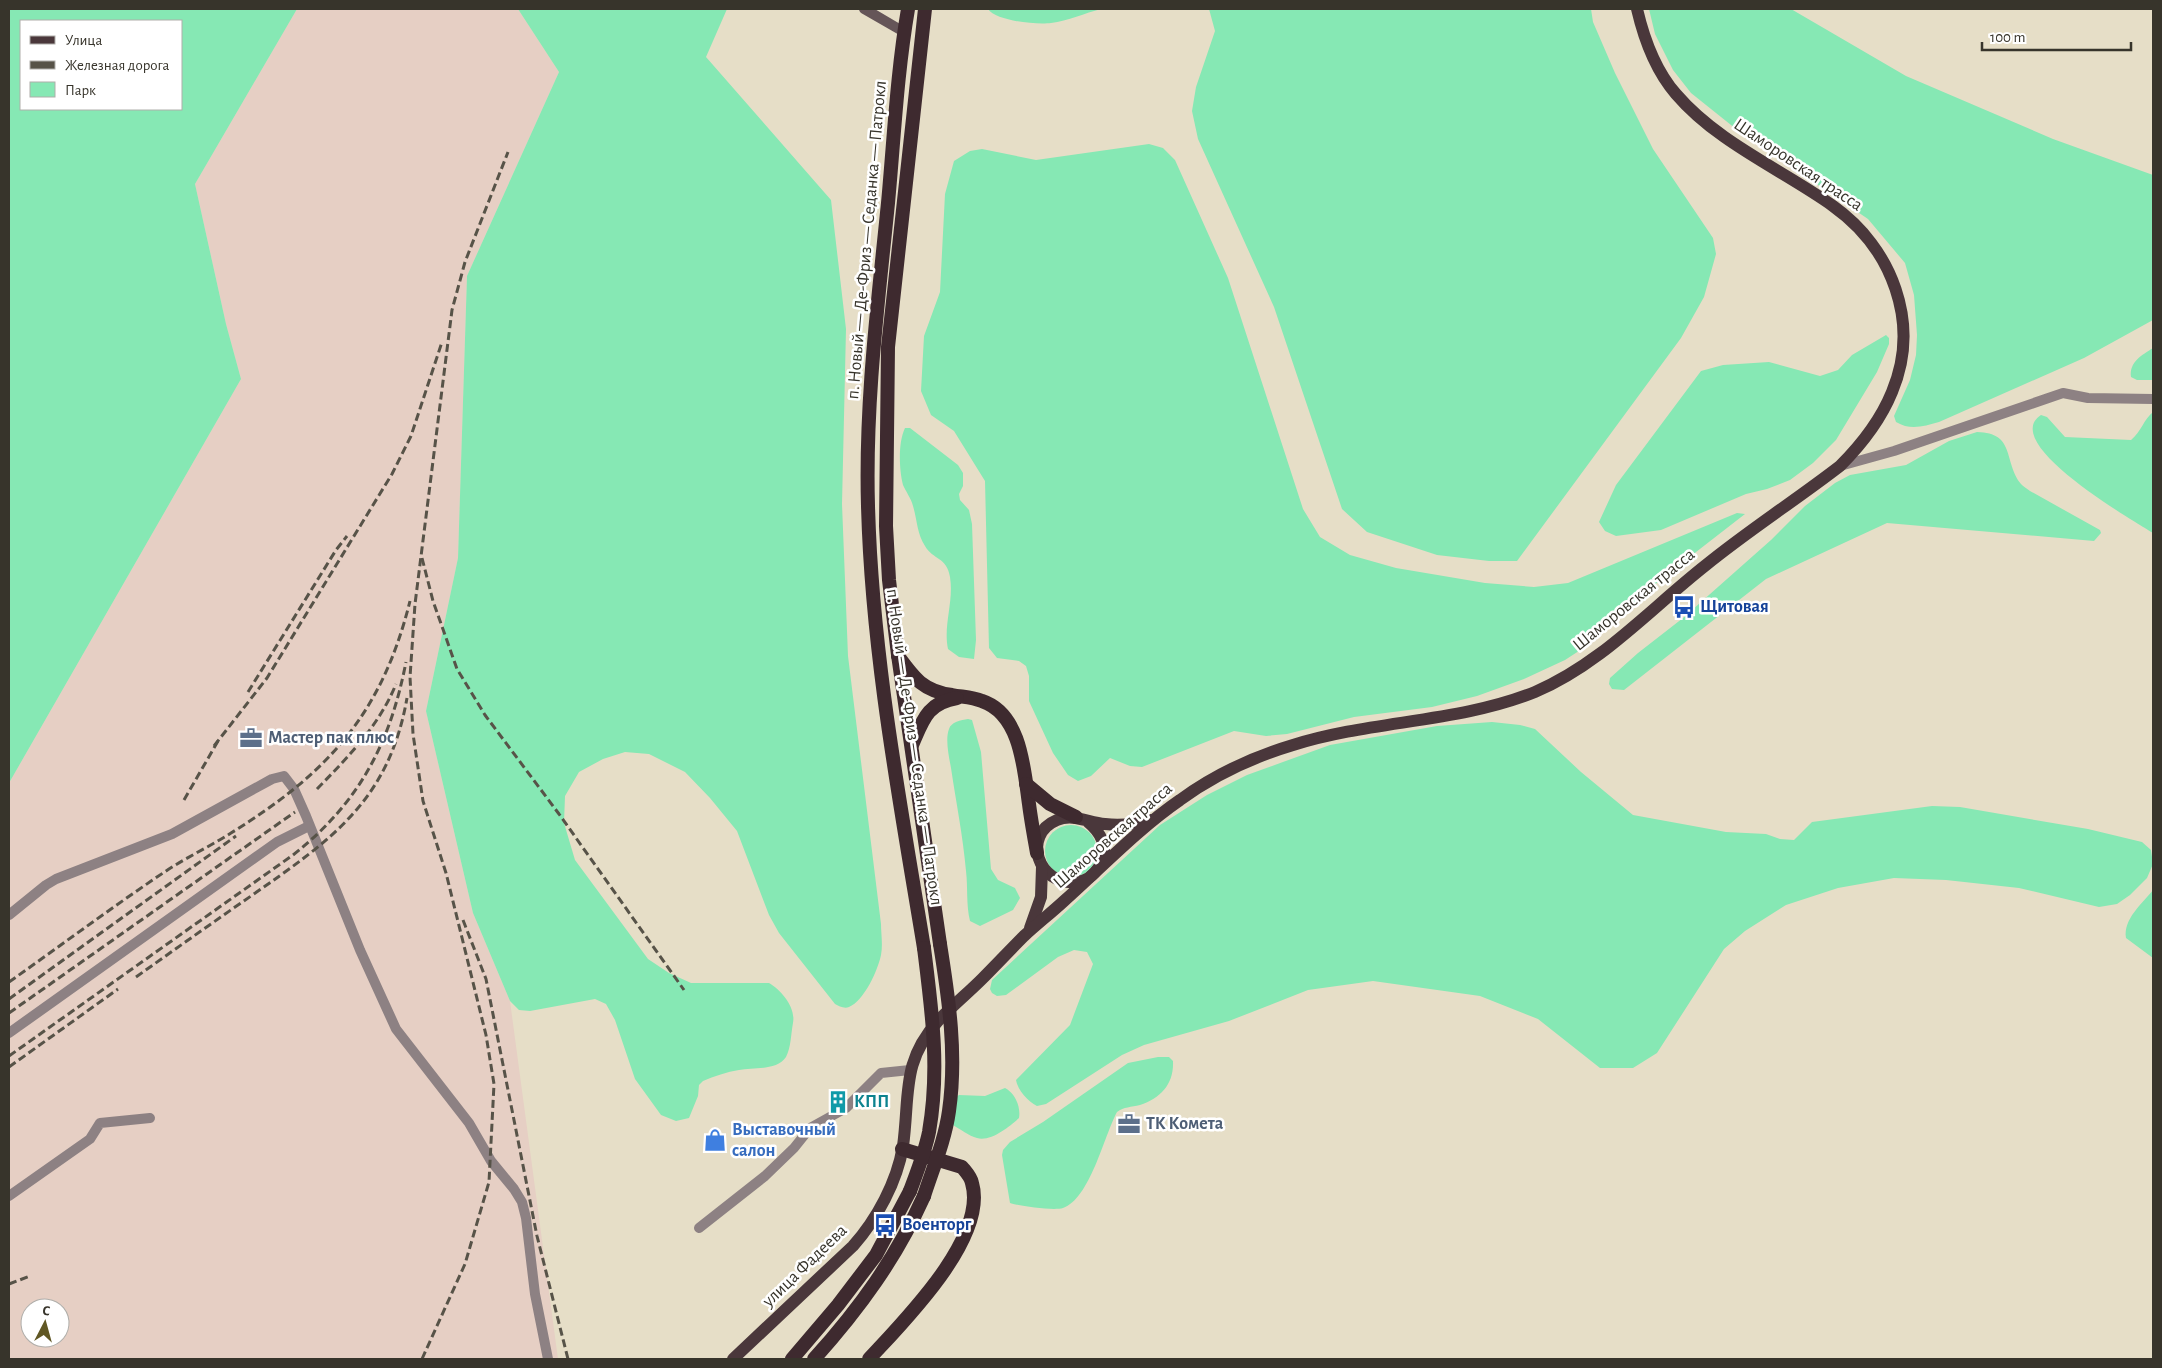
<svg xmlns="http://www.w3.org/2000/svg" width="2162" height="1368" font-family="'Alegreya Sans',sans-serif">
<style>
.industrial{fill:#e6cfc4;fill-rule:evenodd}
.green{fill:#86e8b4;fill-rule:evenodd}
.lines{fill:none;stroke-linecap:round;stroke-linejoin:round}
.minor{stroke:#8d8183;stroke-width:10}
.secondary{stroke:#655558;stroke-width:10}
.primary{stroke:#4a373b;stroke-width:12}
.trunk{stroke:#3e2a2f;stroke-width:14}
.rail{stroke:#575348;stroke-width:3;stroke-dasharray:8 4;stroke-linecap:butt}
.trunk-bridge{stroke:#3e2a2f;stroke-width:14}
.labels{text-anchor:middle;dominant-baseline:central;stroke-width:5;stroke-linejoin:round;paint-order:stroke}
.street-label{font-size:18px;fill:#37342b;stroke:#fff}
.transit-label{font-size:18px;font-weight:bold;fill:#164399;stroke:#fff;text-anchor:start}
.service-label{font-size:18px;font-weight:bold;fill:#4e5e75;stroke:#fff;text-anchor:start}
.culture-label{font-size:18px;font-weight:bold;fill:#0d838f;stroke:#fff;text-anchor:start}
.shop-label{font-size:18px;font-weight:bold;fill:#366cbe;stroke:#fff;text-anchor:start}
</style>
<rect width="100%" height="100%" fill="#e6dec7"/>
<path class="industrial" d="M 297,9 L 518,9 L 559,72 L 467,276 L 458,558 L 426,711 L 473,913 L 510,1001 L 558,1359 L 9,1359 L 9,783 L 241,379 L 226,324 L 195,184 ZM 30,1308 L 60,1308 L 60,1338 L 30,1338 Z"/>
<g class="green">
<path d="M 9,9 L 297,9 L 195,184 L 226,324 L 241,379 L 9,783 ZM 21,21 L 181,21 L 181,109 L 21,109 Z"/>
<path d="M 518,9 L 727,9 L 706,57 L 831,200 L 846,329 L 842,504 L 848,656 L 881,924 C 881,933 883,945 881,955 C 878,970 864,1001 849,1007 C 844,1009 839,1006 835,1004 L 779,933 L 769,915 L 737,831 L 710,798 L 685,772 L 649,754 L 625,752 L 603,759 L 579,772 L 565,796 L 564,823 L 575,860 L 648,959 L 669,973 L 691,983 L 769,983 C 781,990 796,1007 793,1023 C 791,1033 791,1048 786,1057 C 777,1071 753,1067 739,1070 C 727,1072 714,1076 703,1081 L 699,1085 L 698,1096 L 689,1118 L 676,1121 L 661,1115 L 635,1079 L 615,1020 L 606,1004 L 595,999 L 530,1011 L 519,1010 L 510,1001 L 473,913 L 426,711 L 458,558 L 467,276 L 559,72 Z"/>
<path d="M 988,9 L 1101,9 C 1085,13 1068,21 1051,23 C 1037,25 996,21 988,9 Z"/>
<path d="M 1209,9 L 1591,9 L 1593,22 L 1615,73 L 1653,149 L 1713,238 L 1716,254 L 1704,297 L 1681,338 L 1517,561 L 1489,561 L 1437,555 L 1367,532 L 1342,509 L 1274,307 L 1198,139 L 1192,111 L 1196,87 L 1215,31 Z"/>
<path d="M 1649,9 L 1791,9 L 1906,76 L 2053,139 L 2153,175 L 2153,320 L 2084,358 L 1939,422 C 1924,426 1911,431 1896,422 L 1894,416 L 1910,380 L 1916,355 L 1917,335 L 1914,295 L 1905,263 L 1868,219 L 1736,129 L 1691,93 L 1673,70 L 1655,34 Z"/>
<path d="M 1149,144 L 1163,148 L 1175,160 L 1228,278 L 1303,509 L 1320,537 L 1350,555 L 1396,568 L 1485,583 L 1534,587 L 1568,583 L 1737,513 L 1745,514 L 1660,580 L 1585,647 L 1565,660 L 1524,679 L 1477,696 L 1432,707 L 1354,717 L 1287,734 L 1266,736 L 1234,731 L 1142,767 L 1130,766 L 1110,758 L 1091,776 L 1078,781 L 1068,775 L 1053,753 L 1029,701 L 1029,676 L 1026,666 L 1019,661 L 997,658 L 989,648 L 985,481 L 954,431 L 931,415 L 921,391 L 924,336 L 940,292 L 945,194 L 954,161 L 970,151 L 982,149 L 1036,160 Z"/>
<path d="M 1886,335 L 1889,338 L 1889,344 L 1877,372 L 1836,440 L 1813,463 L 1790,480 L 1767,489 L 1746,494 L 1661,530 L 1616,536 L 1605,531 L 1599,522 L 1616,485 L 1701,371 L 1723,365 L 1769,362 L 1820,376 L 1838,370 L 1852,355 Z"/>
<path d="M 2153,348 L 2153,380 L 2137,380 L 2131,377 C 2129,362 2142,355 2153,348 Z"/>
<path d="M 2153,412 L 2153,533 C 2134,521 1998,443 2041,415 L 2047,417 L 2065,437 L 2131,440 C 2141,432 2144,419 2153,412 Z"/>
<path d="M 905,428 L 910,428 L 958,465 L 963,473 L 963,486 L 959,494 L 960,500 L 969,510 L 972,524 L 976,640 L 974,659 L 959,657 L 948,649 C 943,625 954,602 950,577 C 947,557 933,560 925,546 C 917,534 917,519 913,506 C 911,498 906,492 903,485 C 899,470 898,442 905,428 Z"/>
<path d="M 1977,432 C 2016,433 2003,461 2021,484 C 2023,486 2027,489 2030,491 L 2100,530 L 2101,533 L 2094,541 L 1887,523 L 1766,579 L 1624,690 L 1612,689 L 1609,684 L 1610,678 L 1638,653 L 1683,618 L 1771,540 L 1805,506 L 1835,483 L 1850,475 L 1906,465 L 1949,441 Z"/>
<path d="M 968,719 L 972,720 L 981,752 L 991,869 L 998,880 L 1015,888 L 1020,898 L 1013,910 L 980,926 L 970,921 C 966,904 968,888 966,871 C 963,836 956,802 951,768 C 949,757 945,739 949,729 C 951,722 961,720 968,719 Z"/>
<path d="M 1492,722 L 1520,725 L 1535,729 L 1581,772 L 1633,815 L 1726,832 L 1766,834 L 1780,839 L 1794,840 L 1812,822 L 1932,806 L 1960,807 L 2088,829 L 2142,842 L 2151,850 L 2153,864 L 2147,878 L 2130,895 L 2117,904 L 2099,907 L 2019,888 L 1946,880 L 1894,878 L 1838,888 L 1786,905 L 1745,931 L 1724,949 L 1657,1053 L 1633,1068 L 1600,1068 L 1538,1019 L 1480,996 L 1373,981 L 1308,990 L 1229,1021 L 1144,1045 L 1122,1055 L 1046,1104 L 1037,1106 C 1028,1101 1018,1091 1016,1080 L 1070,1025 L 1093,964 L 1087,952 L 1074,950 L 1058,957 L 1006,995 L 997,996 L 992,993 L 990,989 L 992,980 L 1160,825 L 1207,795 L 1247,775 L 1330,745 L 1437,726 Z"/>
<circle cx="1071" cy="851" r="26"/>
<path d="M 2153,890 L 2153,958 L 2126,938 C 2123,919 2142,904 2153,890 Z"/>
<path d="M 1158,1057 L 1169,1057 L 1173,1061 C 1174,1084 1161,1098 1140,1105 C 1131,1107 1124,1107 1117,1112 C 1104,1136 1090,1199 1063,1208 C 1054,1211 1019,1206 1010,1203 L 1002,1155 L 1003,1150 L 1010,1142 L 1043,1122 L 1128,1063 Z"/>
<path d="M 1005,1088 C 1015,1093 1021,1107 1019,1118 C 1010,1126 991,1142 977,1138 C 969,1136 960,1129 953,1125 L 956,1097 L 959,1095 L 985,1096 Z"/>
</g>
<g class="lines">
<g class="minor">
<path d="M 1840,466 L 1894,451 L 2063,393 L 2088,398 L 2153,399"/>
<path d="M 9,915 L 46,885 L 56,879 L 172,834 L 272,779 L 284,776 L 294,789 L 306,816 L 360,950 L 396,1029 L 469,1123 L 491,1161 L 514,1189 L 522,1202 L 526,1218 L 535,1294 L 548,1359"/>
<path d="M 9,1033 L 277,842 L 309,826"/>
<path d="M 9,1196 L 90,1139 L 100,1123 L 150,1118"/>
<path d="M 699,1228 L 765,1176 L 794,1148 L 810,1128 L 846,1108 L 881,1073 L 910,1070"/>
</g>
<path class="secondary" d="M 864,9 L 904,32 L 865,9"/>
<g class="primary">
<path d="M 1088,822 C 1094,827 1099,832 1102,840 C 1109,858 1095,881 1076,882 C 1038,886 1021,835 1057,820 C 1073,813 1089,823 1105,824 C 1121,826 1136,824 1151,820"/>
<path d="M 1030,928 L 1041,897 L 1042,867"/>
<path d="M 733,1359 L 853,1246 C 877,1219 897,1182 903,1146 C 910,1095 901,1062 938,1021 C 952,1006 968,993 982,979 C 996,965 1010,950 1024,936 C 1037,924 1051,913 1064,901 C 1102,867 1138,829 1180,800 C 1214,775 1253,757 1293,745 C 1372,720 1458,723 1535,692 C 1601,664 1650,609 1706,565 C 1749,530 1796,500 1840,466 C 1861,445 1881,419 1892,392 C 1921,323 1892,248 1833,206 C 1781,169 1718,143 1676,94 C 1655,70 1644,39 1637,9"/>
</g>
<g class="trunk">
<path d="M 908,9 C 897,73 894,138 888,203 C 878,303 865,404 868,506 C 872,655 900,802 924,948"/>
<path d="M 925,9 L 888,347 L 886,526 L 889,580 L 898,655 L 940,944"/>
<path d="M 898,656 C 914,678 923,691 952,695 C 962,697 972,697 982,701 C 1021,714 1024,769 1029,804 C 1031,820 1034,836 1037,853"/>
<path d="M 912,745 C 923,720 927,703 957,698"/>
<path d="M 1026,784 L 1050,804 L 1076,817"/>
<path d="M 792,1359 L 838,1305 L 876,1255 L 910,1191"/>
<path d="M 814,1359 C 860,1308 896,1258 924,1196"/>
<path d="M 869,1359 C 903,1322 988,1238 972,1183 C 971,1177 966,1172 962,1167 L 902,1149"/>
</g>
<g class="rail">
<path d="M 422,558 L 433,601 L 457,669 L 485,715 L 559,814 L 684,990"/>
<path d="M 248,692 L 336,550 L 347,536"/>
<path d="M 214,746 L 267,678 L 392,474 L 411,436 L 442,342"/>
<path d="M 317,789 C 348,757 379,726 396,684"/>
<path d="M 184,800 L 218,741"/>
<path d="M 463,920 L 486,979 L 537,1236 L 568,1359"/>
<path d="M 136,977 C 174,950 212,923 251,896 C 331,840 389,801 407,698"/>
<path d="M 9,982 C 60,946 111,908 163,873 C 185,858 209,847 231,833 C 328,773 382,714 410,601"/>
<path d="M 9,999 L 236,836"/>
<path d="M 9,1013 L 295,812"/>
<path d="M 9,1056 L 293,855 C 359,803 390,744 406,662"/>
<path d="M 9,1067 L 118,989"/>
<path d="M 9,1284 L 30,1276"/>
<path d="M 422,1359 L 465,1264 L 489,1182 L 494,1084 L 486,1035 L 446,873 L 423,801 L 413,734 L 410,677 L 415,604 L 452,310 L 465,262 L 508,152"/>
</g>
<g class="trunk-bridge">
<path d="M 910,1191 C 917,1172 925,1152 929,1132 C 940,1069 932,1012 924,948"/>
<path d="M 924,1196 C 933,1168 945,1140 949,1111 C 957,1055 949,1000 940,944"/>
</g>
</g>
<defs>
<symbol id="bus-bare" viewBox="-9 -9 18 18"><path d="M-5-6H5V4H4V6H2V4H-2V6H-4V4H-5ZM-3.5-4V0h7V-4ZM-3.5 1.2v1.5H-2V1.2ZM2 1.2v1.5H3.5V1.2Z" fill="#1a4fb4" stroke="#fff" stroke-width="2.5" paint-order="stroke"/></symbol>
<symbol id="office-bare" viewBox="-9 -9 18 18"><path d="M-6-3h4V-5.5h4V-3h4V5H-6ZM-1-4.5V-3h2v-1.5ZM-6 0V1H6V0Z" fill="#5c6f8a" stroke="#fff" stroke-width="2.5" paint-order="stroke"/></symbol>
<symbol id="building-bare" viewBox="-9 -9 18 18"><path d="M-4-6H4V6H1V3H-1V6H-4ZM-2.5-4.3h1.7v1.8h-1.7ZM.8-4.3h1.7v1.8H.8ZM-2.5-1h1.7V.8h-1.7ZM.8-1h1.7V.8H.8Z" fill="#0f9aa8" stroke="#fff" stroke-width="2.5" paint-order="stroke"/></symbol>
<symbol id="shop-bare" viewBox="-9 -9 18 18"><path d="M-5-2.5h2.3a2.7 3.5 0 0 1 5.4 0H5L5.5 6h-11ZM-1.5-2.5h3a1.5 2.3 0 0 0-3 0Z" fill="#3f7fe0" stroke="#fff" stroke-width="2.5" paint-order="stroke"/></symbol>
</defs>
<g fill-rule="evenodd">
<use href="#bus-bare" x="1668" y="591" width="32" height="32"/>
<use href="#office-bare" x="235" y="722" width="32" height="32"/>
<use href="#building-bare" x="822" y="1086" width="32" height="32"/>
<use href="#office-bare" x="1113" y="1108" width="32" height="32"/>
<use href="#shop-bare" x="699" y="1124" width="32" height="32"/>
<use href="#bus-bare" x="869" y="1209" width="32" height="32"/>
</g>
<g class="labels">
<g class="street-label">
<text transform="translate(1798 165) rotate(34)">Шаморовская трасса</text>
<text transform="translate(867 240) rotate(-85)">п. Новый — Де-Фриз — Седанка — Патрокл</text>
<text transform="translate(1634 600) rotate(-39)">Шаморовская трасса</text>
<text transform="translate(914 747) rotate(82)">п. Новый — Де-Фриз — Седанка — Патрокл</text>
<text transform="translate(1113 836) rotate(-41)">Шаморовская трасса</text>
<text transform="translate(805 1266) rotate(-44)">улица Фадеева</text>
</g>
<g class="transit-label">
<text x="1700" y="607">Щитовая</text>
<text x="902" y="1225">Военторг</text>
</g>
<g class="service-label">
<text x="268" y="738">Мастер пак плюс</text>
<text x="1146" y="1124">ТК Комета</text>
</g>
<g class="culture-label">
<text x="854" y="1102">КПП</text>
</g>
<g class="shop-label">
<text x="732" y="1130">Выставочный<tspan x="732" dy="21">салон</tspan></text>
</g>
</g>
<rect width="2162" height="1368" fill="none" stroke="#37342b" stroke-width="20"/>
<rect x="20" y="20" width="162" height="90" fill="#ffffff" stroke="#afaeaa"/>
<rect x="30" y="36" width="25" height="8" fill="#4a373b" stroke="#afaeaa"/>
<text x="65" y="45" font-size="15" fill="#37342b">Улица</text>
<rect x="30" y="61" width="25" height="8" fill="#575348" stroke="#afaeaa"/>
<text x="65" y="70" font-size="15" fill="#37342b">Железная дорога</text>
<rect x="30" y="82" width="25" height="15" fill="#86e8b4" stroke="#afaeaa"/>
<text x="65" y="95" font-size="15" fill="#37342b">Парк</text>
<g transform="translate(45 1323) rotate(6)"><circle r="24" fill="#ffffff" stroke="#afaeaa"/>
<path d="M0-4L9 19L0 12L-9 19Z" fill="#605724"/>
<text y="-8" font-size="14" font-weight="bold" text-anchor="middle" fill="#37342b">С</text>
</g>
<path d="M1982 42v8h149v-8" fill="none" stroke="#37342b" stroke-width="2.5"/>
<text x="1990" y="42" font-size="15" fill="#37342b" stroke="#ffffff" stroke-width="4" paint-order="stroke">100 m</text>
</svg>
